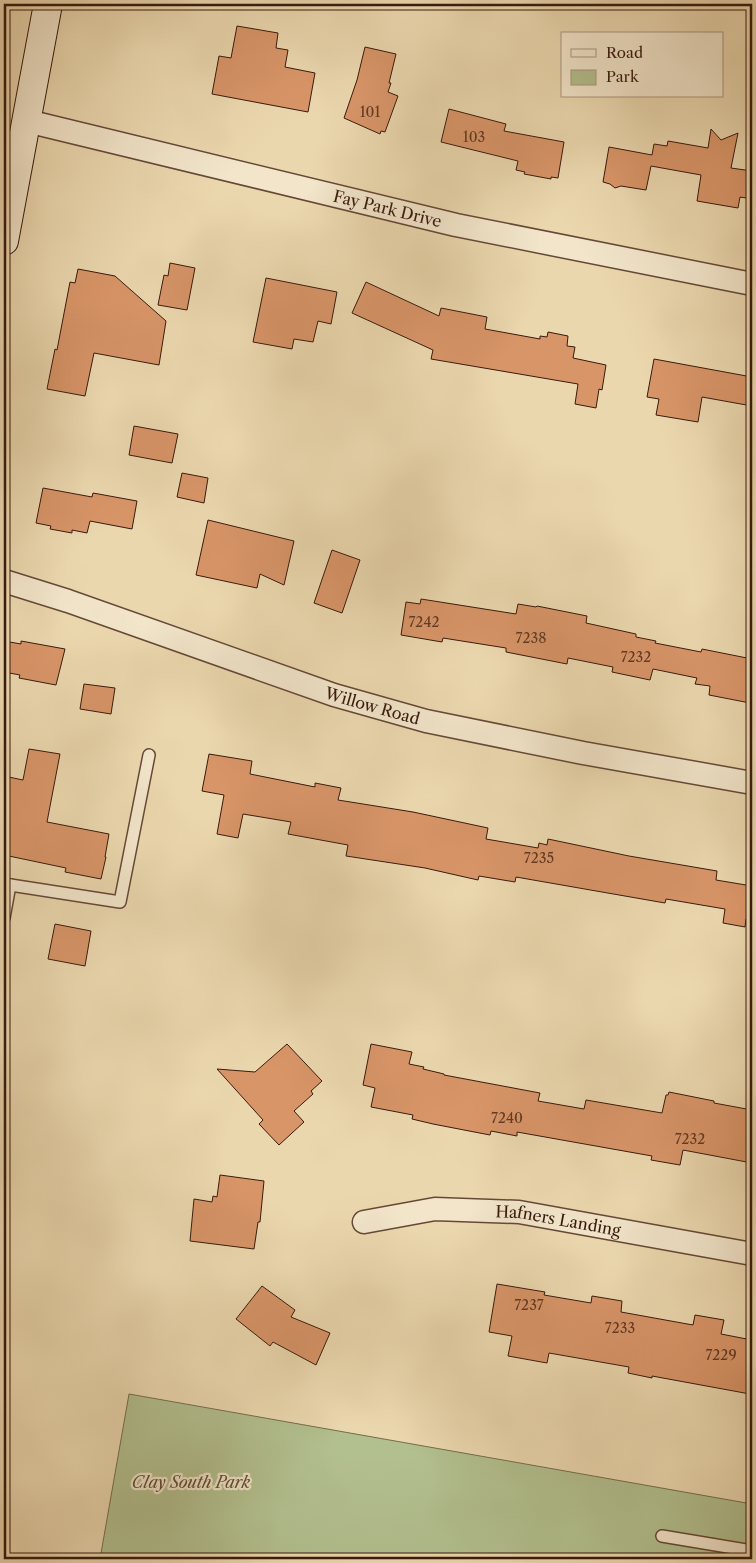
<svg xmlns="http://www.w3.org/2000/svg" width="756" height="1563" font-family="'Libre Caslon Text',serif">
<style>
.green{fill:#b2bf8e;stroke:#756c4e}
.building{fill:#d89568;stroke:#381a0e}
.lines{fill:none;stroke-linecap:round;stroke-linejoin:round}
.lane-casing{stroke:#654936;stroke-width:14}
.street-casing{stroke:#654936;stroke-width:25}
.secondary-casing{stroke:#381a0e;stroke-width:30}
.lane{stroke:#f2e5ca;stroke-width:11}
.street{stroke:#f2e5ca;stroke-width:22}
.secondary{stroke:#f2e5ca;stroke-width:28}
.labels{text-anchor:middle;dominant-baseline:central;stroke-width:4.5;stroke-linejoin:round;paint-order:stroke}
.number-label{font-size:14px;fill:#603924}
.street-label{font-size:16px;fill:#381a0e;stroke:#f2e5ca}
.park-label{font-size:16px;font-style:italic;fill:#5d4c34;stroke:#f2e5ca}
</style>
<rect width="100%" height="100%" fill="#ebd7ae"/>
<filter id="stains"><feTurbulence type="fractalNoise" baseFrequency=".004" numOctaves="4"/><feColorMatrix values="0 0 0 0 .2 0 0 0 0 .09 0 0 0 0 .02 0 0 0 .5 -.17"/></filter>
<radialGradient id="worn" r=".72"><stop offset=".6" stop-color="#630" stop-opacity="0"/><stop offset="1" stop-color="#630" stop-opacity=".3"/></radialGradient>
<path class="green" d="M 129,1394 L 752,1504 L 752,1559 L 100,1559 Z"/>
<g class="building">
<path d="M 237,26 L 278,33 L 276,48 L 288,50 L 285,67 L 315,73 L 308,112 L 212,94 L 219,56 L 231,58 Z"/>
<path d="M 365,47 L 396,54 L 389,83 L 391,83 L 388,92 L 398,96 L 385,132 L 381,131 L 380,134 L 344,118 L 357,80 Z"/>
<path d="M 449,109 L 506,124 L 504,131 L 564,142 L 558,178 L 551,177 L 551,179 L 524,174 L 525,172 L 516,170 L 518,161 L 441,142 Z"/>
<path d="M 711,129 L 721,140 L 738,133 L 731,168 L 752,171 L 752,199 L 740,197 L 738,208 L 697,201 L 701,175 L 651,166 L 646,190 L 621,186 L 615,188 L 610,184 L 603,182 L 609,147 L 652,155 L 654,144 L 667,146 L 668,141 L 708,148 Z"/>
<path d="M 170,263 L 195,268 L 187,310 L 158,305 L 164,275 L 168,276 Z"/>
<path d="M 78,269 L 115,276 L 166,321 L 159,365 L 94,353 L 85,396 L 47,389 L 55,349 L 57,350 L 70,282 L 75,283 Z"/>
<path d="M 266,278 L 337,292 L 331,324 L 318,321 L 313,342 L 294,339 L 292,349 L 253,342 Z"/>
<path d="M 366,282 L 439,316 L 441,308 L 487,317 L 485,329 L 540,339 L 540,336 L 547,337 L 548,332 L 568,336 L 567,346 L 575,347 L 573,358 L 606,365 L 602,390 L 599,389 L 596,408 L 575,404 L 578,384 L 431,359 L 433,350 L 352,313 Z"/>
<path d="M 654,359 L 752,377 L 752,406 L 702,397 L 698,422 L 656,415 L 659,399 L 647,397 Z"/>
<path d="M 134,426 L 178,434 L 172,463 L 129,455 Z"/>
<path d="M 182,473 L 208,478 L 204,503 L 177,497 Z"/>
<path d="M 43,488 L 92,497 L 93,493 L 137,501 L 132,529 L 90,521 L 87,533 L 72,530 L 72,533 L 50,529 L 51,526 L 36,523 Z"/>
<path d="M 208,520 L 294,541 L 284,585 L 260,574 L 257,588 L 196,575 Z"/>
<path d="M 332,550 L 360,560 L 342,613 L 314,603 Z"/>
<path d="M 421,599 L 516,614 L 518,604 L 536,607 L 537,606 L 587,616 L 586,623 L 636,634 L 636,637 L 656,641 L 655,643 L 701,652 L 702,649 L 752,659 L 752,691 L 750,703 L 709,695 L 710,686 L 695,684 L 697,678 L 653,669 L 650,680 L 612,672 L 613,667 L 568,658 L 567,664 L 506,652 L 506,648 L 443,638 L 442,642 L 401,635 L 406,602 L 420,604 Z"/>
<path d="M 4,641 L 21,644 L 21,641 L 65,649 L 56,685 L 19,678 L 20,675 L 4,672 Z"/>
<path d="M 84,684 L 115,688 L 111,714 L 80,709 Z"/>
<path d="M 29,749 L 60,754 L 47,822 L 109,834 L 105,857 L 106,857 L 101,879 L 65,872 L 66,868 L 4,855 L 4,776 L 23,780 Z"/>
<path d="M 209,754 L 252,761 L 250,774 L 315,787 L 315,783 L 341,788 L 338,800 L 413,812 L 488,828 L 486,839 L 538,848 L 539,843 L 547,845 L 548,839 L 629,856 L 717,871 L 716,880 L 752,886 L 752,920 L 746,919 L 745,927 L 723,923 L 725,909 L 666,899 L 665,903 L 516,877 L 515,882 L 479,876 L 478,880 L 425,868 L 346,856 L 348,845 L 288,834 L 291,822 L 243,814 L 238,838 L 217,834 L 224,795 L 202,791 Z"/>
<path d="M 55,924 L 91,931 L 85,966 L 48,959 Z"/>
<path d="M 287,1044 L 322,1081 L 311,1091 L 313,1094 L 294,1111 L 304,1122 L 279,1145 L 259,1124 L 263,1120 L 217,1069 L 255,1072 Z"/>
<path d="M 371,1044 L 412,1052 L 409,1064 L 424,1067 L 423,1069 L 444,1074 L 444,1075 L 540,1093 L 538,1101 L 584,1109 L 586,1100 L 662,1113 L 666,1095 L 668,1095 L 669,1092 L 714,1101 L 714,1103 L 752,1110 L 752,1163 L 683,1150 L 680,1165 L 651,1160 L 652,1156 L 517,1132 L 517,1136 L 491,1131 L 490,1135 L 433,1124 L 412,1119 L 413,1115 L 371,1107 L 375,1088 L 363,1085 Z"/>
<path d="M 220,1175 L 264,1181 L 260,1222 L 258,1222 L 254,1249 L 190,1241 L 194,1199 L 212,1202 L 213,1196 L 217,1197 Z"/>
<path d="M 497,1284 L 545,1292 L 544,1295 L 591,1303 L 592,1296 L 622,1301 L 621,1312 L 693,1325 L 695,1315 L 724,1320 L 721,1334 L 752,1340 L 752,1379 L 750,1394 L 652,1376 L 652,1378 L 628,1373 L 629,1367 L 549,1353 L 547,1363 L 508,1356 L 512,1336 L 489,1332 Z"/>
<path d="M 262,1286 L 295,1310 L 291,1317 L 330,1333 L 316,1365 L 273,1342 L 270,1346 L 236,1319 Z"/>
</g>
<g class="lines">
<defs>
<g id="lane">
<path d="M 4,884 L 120,902 L 149,755"/>
<path d="M 4,918 L 10,885"/>
<path d="M 662,1536 L 752,1551"/>
</g>
<g id="street">
<path id="s1" d="M 27,121 L 456,225 L 752,284"/>
<path id="s2" d="M 4,581 L 68,601 L 334,695 L 426,721 L 583,753 L 752,783"/>
<path id="s3" d="M 364,1222 L 435,1209 L 519,1212 L 752,1254"/>
</g>
<path id="secondary" d="M 4,241 L 48,4"/>
</defs>
<use href="#lane" class="lane-casing"/>
<use href="#street" class="street-casing"/>
<use href="#secondary" class="secondary-casing"/>
<use href="#lane" class="lane"/>
<use href="#street" class="street"/>
<use href="#secondary" class="secondary"/>
</g>
<g class="labels">
<g class="number-label">
<text x="370" y="112">101</text>
<text x="474" y="137">103</text>
<text x="424" y="622">7242</text>
<text x="531" y="638">7238</text>
<text x="636" y="657">7232</text>
<text x="539" y="858">7235</text>
<text x="507" y="1118">7240</text>
<text x="690" y="1139">7232</text>
<text x="529" y="1305">7237</text>
<text x="620" y="1328">7233</text>
<text x="721" y="1355">7229</text>
</g>
<g class="street-label">
<text stroke="none"><textPath href="#s1" startOffset="371">Fay Park Drive</textPath></text>
<text stroke="none"><textPath href="#s2" startOffset="389">Willow Road</textPath></text>
<text stroke="none"><textPath href="#s3" startOffset="196">Hafners Landing</textPath></text>
</g>
<g class="park-label">
<text x="191" y="1482">Clay South Park</text>
</g>
</g>
<rect width="756" height="1563" fill="none" stroke="#ebd7ae" stroke-width="20"/>
<rect x="5" y="5" width="746" height="1553" fill="none" stroke="#381a0e" stroke-width="2.5"/>
<rect x="10" y="10" width="736" height="1543" fill="none" stroke="#381a0e"/>
<rect x="561" y="32" width="162" height="65" fill="#f2e5ca" stroke="#a8947f"/>
<rect x="571" y="49" width="25" height="8" fill="#f2e5ca" stroke="#a8947f"/>
<text x="606" y="58" font-size="15" fill="#381a0e">Road</text>
<rect x="571" y="70" width="25" height="15" fill="#b2bf8e" stroke="#a8947f"/>
<text x="606" y="82" font-size="15" fill="#381a0e">Park</text>
<rect width="100%" height="100%" filter="url(#stains)"/>
<rect width="100%" height="100%" fill="url(#worn)"/>
</svg>
